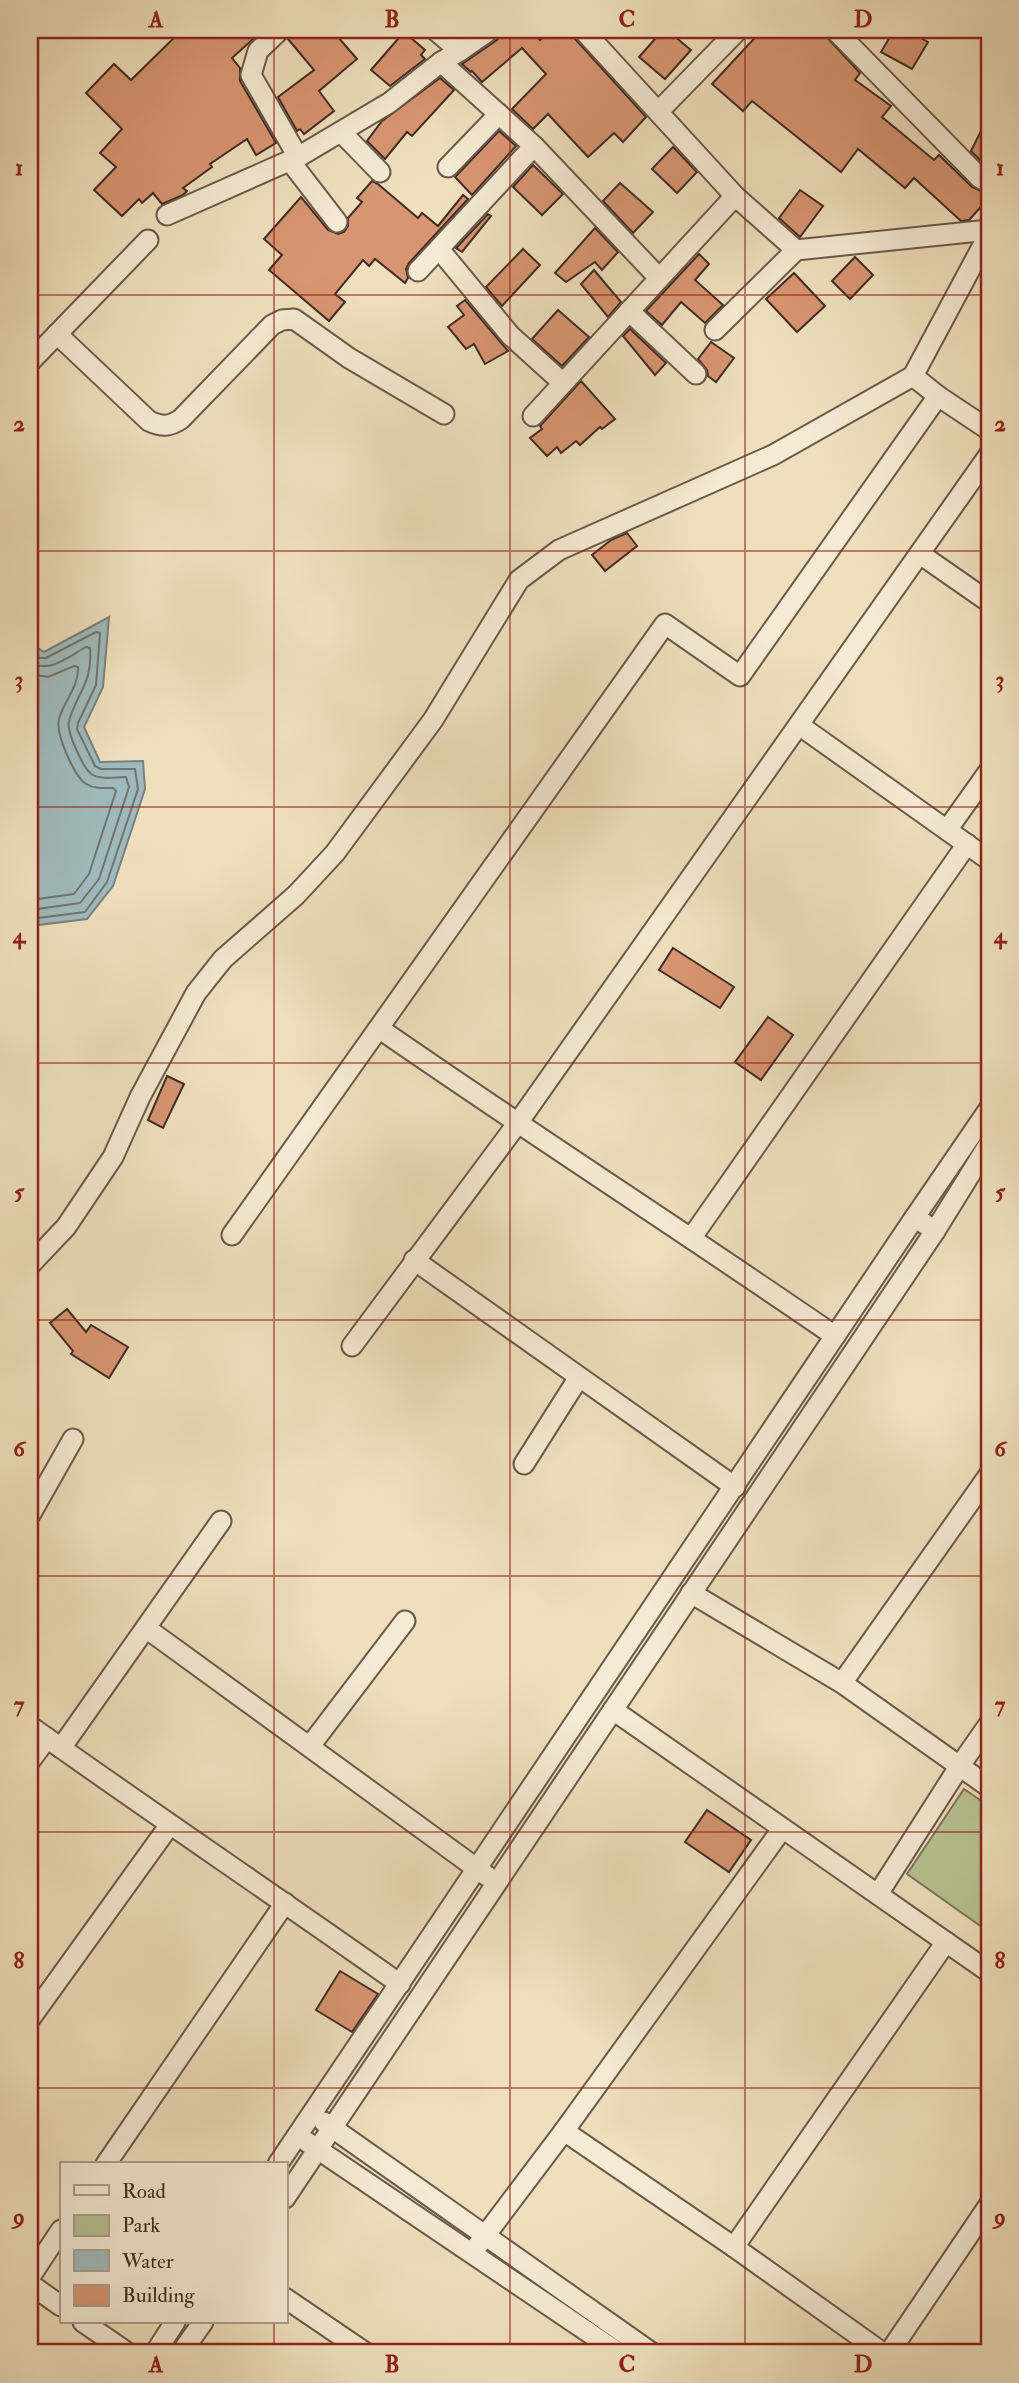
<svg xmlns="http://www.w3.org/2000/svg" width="1019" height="2383" font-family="'IM FELL Double Pica',serif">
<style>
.green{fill:#b8c292;stroke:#7c775b;stroke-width:2}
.water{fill:#9fbabc;stroke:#79817f;stroke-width:2}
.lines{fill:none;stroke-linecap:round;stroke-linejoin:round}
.shore{stroke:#707370;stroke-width:2}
.building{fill:#d79571;stroke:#402c24;stroke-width:2}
.minor-casing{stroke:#6c594a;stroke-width:23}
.minor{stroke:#f5ead4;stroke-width:19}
.grid{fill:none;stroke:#8f2418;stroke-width:2;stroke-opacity:0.55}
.neatline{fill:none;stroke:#8f2418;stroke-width:2.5}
.grid-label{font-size:23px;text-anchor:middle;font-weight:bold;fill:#8f2418}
</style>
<rect width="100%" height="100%" fill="#efdfbd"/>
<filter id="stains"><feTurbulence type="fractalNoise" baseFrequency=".00286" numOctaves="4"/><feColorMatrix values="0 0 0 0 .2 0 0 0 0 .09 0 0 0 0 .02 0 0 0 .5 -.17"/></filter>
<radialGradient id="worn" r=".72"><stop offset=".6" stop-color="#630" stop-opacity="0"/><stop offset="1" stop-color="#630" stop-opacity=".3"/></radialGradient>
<path class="green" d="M 964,1789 L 989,1806 L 989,1932 L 907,1874 Z"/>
<path class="water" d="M 109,617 L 103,687 L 84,727 L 100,762 L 143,761 L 145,789 L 113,886 L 87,919 L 30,926 L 30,643 L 44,652 Z"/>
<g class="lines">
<g class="shore">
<path d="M 30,652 L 40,658 L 46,658 L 96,632 L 100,633 L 96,685 L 78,723 L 77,729 L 95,766 L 101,769 L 135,769 L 138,789 L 107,882 L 85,912 L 30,919"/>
<path d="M 30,662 C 49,674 68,657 86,647 L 90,648 C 93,684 77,692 69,721 C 66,731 84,771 93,775 C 102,780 116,777 126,777 L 129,787 L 99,879 L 80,903 L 30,910"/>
<path d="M 30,674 L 48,677 L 74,666 L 78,667 C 79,687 64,700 59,719 C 55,733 74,776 86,784 C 95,789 104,788 113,788 L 116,791 L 89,874 L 74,894 L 30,900"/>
</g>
</g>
<g class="building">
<path d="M 182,30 L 263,30 L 232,58 L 240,68 L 240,81 L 276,143 L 256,155 L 247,139 L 210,164 L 212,167 L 183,188 L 187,191 L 183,195 L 162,204 L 153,193 L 142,203 L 139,199 L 122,216 L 94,190 L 116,167 L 100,153 L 122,129 L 86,93 L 114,64 L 131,80 Z"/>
<path d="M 292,30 L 332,30 L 357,59 L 319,91 L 334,111 L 304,134 L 300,129 L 297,131 L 278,97 L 314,70 L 288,39 Z"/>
<path d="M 504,30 L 530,30 L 540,40 L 551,30 L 567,30 L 646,117 L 623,142 L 614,133 L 588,157 L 548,114 L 533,129 L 512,109 L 546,74 L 522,48 L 482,82 L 472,71 L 471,72 L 462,64 L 497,40 Z"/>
<path d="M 663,30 L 667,30 L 691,50 L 665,79 L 639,57 Z"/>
<path d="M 762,30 L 811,30 L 819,37 L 822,32 L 860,73 L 855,80 L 891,106 L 882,117 L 934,160 L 939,155 L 972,187 L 989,195 L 989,198 L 969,220 L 961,221 L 914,178 L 905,188 L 858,149 L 841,172 L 752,101 L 743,111 L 712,84 Z"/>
<path d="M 894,30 L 907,30 L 928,42 L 912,69 L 881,52 Z"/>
<path d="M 404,32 L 425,50 L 421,55 L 425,59 L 390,86 L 371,70 Z"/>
<path d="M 440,78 L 454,90 L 412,136 L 407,132 L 385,159 L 367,141 L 382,121 Z"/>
<path d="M 989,115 L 989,169 L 971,151 Z"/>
<path d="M 499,131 L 516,146 L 472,195 L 455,177 Z"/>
<path d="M 673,147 L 697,172 L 677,193 L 652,169 Z"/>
<path d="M 533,165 L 563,194 L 542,215 L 513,187 Z"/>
<path d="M 372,181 L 378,184 L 418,218 L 422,213 L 438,226 L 463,195 L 468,199 L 409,263 L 406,269 L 408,278 L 405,283 L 375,259 L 369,266 L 363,260 L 335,294 L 345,302 L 329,321 L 269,270 L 282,255 L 264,239 L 301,197 L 328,230 L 338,234 L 344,232 L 348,226 L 348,218 L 362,202 L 357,198 Z"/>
<path d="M 620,183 L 653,212 L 633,233 L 603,201 Z"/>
<path d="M 800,190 L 823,206 L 800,237 L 779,218 Z"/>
<path d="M 488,214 L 491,216 L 462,252 L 456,248 Z"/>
<path d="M 595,228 L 618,252 L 602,270 L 595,262 L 566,282 L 555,273 Z"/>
<path d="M 523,249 L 540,265 L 502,306 L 486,287 Z"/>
<path d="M 699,254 L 709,264 L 695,280 L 723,305 L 705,323 L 681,302 L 662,325 L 646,311 Z"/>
<path d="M 855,257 L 873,275 L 850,299 L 832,281 Z"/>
<path d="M 594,270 L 621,302 L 608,317 L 581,284 Z"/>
<path d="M 794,273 L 825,306 L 797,332 L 766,299 Z"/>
<path d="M 465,300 L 508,351 L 485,364 L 474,344 L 466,349 L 448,327 L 464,315 L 457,306 Z"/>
<path d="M 558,310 L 589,337 L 562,366 L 532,339 Z"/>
<path d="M 630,329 L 666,363 L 655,375 L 623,336 Z"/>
<path d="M 711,342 L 734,358 L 716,382 L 708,376 L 707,370 L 698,359 Z"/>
<path d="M 581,381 L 615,419 L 602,429 L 600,427 L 580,445 L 576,441 L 561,453 L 557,447 L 547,456 L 530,438 L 542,429 L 540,426 Z"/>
<path d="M 627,533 L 637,546 L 605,571 L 592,555 L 611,540 Z"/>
<path d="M 673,948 L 734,987 L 720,1008 L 659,970 Z"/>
<path d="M 768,1017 L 793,1035 L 761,1080 L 735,1062 Z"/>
<path d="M 167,1076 L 184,1084 L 163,1128 L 148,1120 Z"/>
<path d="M 67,1309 L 86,1332 L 91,1325 L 128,1347 L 109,1378 L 71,1354 L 73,1351 L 50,1323 Z"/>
<path d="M 707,1810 L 751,1840 L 729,1872 L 685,1842 Z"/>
<path d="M 340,1971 L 378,1994 L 352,2032 L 316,2010 Z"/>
</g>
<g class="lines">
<defs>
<g id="minor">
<path d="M 280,30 L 258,51 L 251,75 L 298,157"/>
<path d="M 435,30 L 460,51"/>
<path d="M 583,30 L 735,196 L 796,250 L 989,230"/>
<path d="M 835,30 L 980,178 L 989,183"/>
<path d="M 441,62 L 534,146 L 659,278"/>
<path d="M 659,111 L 738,30"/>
<path d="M 341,132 L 380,172"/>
<path d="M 290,161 L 337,222"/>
<path d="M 448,167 L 499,114"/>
<path d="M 167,215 L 298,157 L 389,103 L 441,62 L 460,51 L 490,30"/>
<path d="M 439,249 L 510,335 L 563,383"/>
<path d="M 418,271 L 534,146"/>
<path d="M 629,311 L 696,374"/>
<path d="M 715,330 L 796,250"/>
<path d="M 57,334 L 149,421 C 162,427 169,427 181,419 L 272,325 L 282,320 L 294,319 L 349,358 L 444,414"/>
<path d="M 30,362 L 148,240"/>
<path d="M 913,376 L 938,396 L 989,430"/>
<path d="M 533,416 L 735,196"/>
<path d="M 920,554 L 989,602"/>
<path d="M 799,725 L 989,860"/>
<path d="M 947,830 L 989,771"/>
<path d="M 380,1029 C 530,1133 684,1232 835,1336"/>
<path d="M 915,1217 L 989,1109"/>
<path d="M 232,1235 L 665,624 L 740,676 L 938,396"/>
<path d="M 692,1237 L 967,844"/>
<path d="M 414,1260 L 735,1487"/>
<path d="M 30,1265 L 66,1227 L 113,1157 L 140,1097 L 196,993 L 223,959 L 296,895 L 335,853 L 433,720 L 519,580 L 559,550 L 773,455 L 913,376 L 989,234"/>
<path d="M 352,1346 L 517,1124 L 989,455"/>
<path d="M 524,1464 L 579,1377"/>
<path d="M 30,1515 L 73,1439"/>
<path d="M 691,1593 L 842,1683 L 989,1787"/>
<path d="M 146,1628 L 487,1876"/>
<path d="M 842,1683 L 989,1475"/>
<path d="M 613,1710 L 989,1972"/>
<path d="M 30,1726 C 152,1813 277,1897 400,1984"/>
<path d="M 310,1746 L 405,1621"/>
<path d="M 61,1748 L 221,1521"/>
<path d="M 30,1761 L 47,1738"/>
<path d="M 878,1894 L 959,1767 L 989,1724"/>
<path d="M 30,2019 L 169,1826"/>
<path d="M 324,2122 L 652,2353"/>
<path d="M 564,2131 L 734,2247 L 883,2353"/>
<path d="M 307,2142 L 619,2353"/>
<path d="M 106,2164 L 285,1903"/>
<path d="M 278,2164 L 915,1217 L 935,1231"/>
<path d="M 285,2198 L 935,1231 L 989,1144"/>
<path d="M 734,2247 L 946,1942"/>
<path d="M 472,2253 L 564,2131 L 782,1829"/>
<path d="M 30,2277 L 61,2230"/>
<path d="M 30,2284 L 61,2306"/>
<path d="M 285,2298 L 366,2353"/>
<path d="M 83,2322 L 128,2353"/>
<path d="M 155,2353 L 175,2322"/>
<path d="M 181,2353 L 203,2322"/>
<path d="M 889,2353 L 989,2205"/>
</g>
</defs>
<use href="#minor" class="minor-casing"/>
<use href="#minor" class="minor"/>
</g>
<path class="grid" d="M 274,30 L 274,2164M 510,30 L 510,2353M 745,30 L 745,2353M 30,295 L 989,295M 30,551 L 989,551M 30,807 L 989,807M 30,1063 L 989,1063M 30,1320 L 989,1320M 30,1576 L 989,1576M 30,1832 L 989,1832M 30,2088 L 989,2088M 274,2322 L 274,2353"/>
<rect width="1019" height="2383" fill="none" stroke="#efdfbd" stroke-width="77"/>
<rect x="60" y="2162" width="228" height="161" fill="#f5ead4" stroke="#ad9e8e" stroke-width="2"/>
<rect x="74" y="2185" width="35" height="10" fill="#f5ead4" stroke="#ad9e8e" stroke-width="2"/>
<text x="122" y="2198" font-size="21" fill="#402c24">Road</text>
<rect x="74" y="2215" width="35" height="21" fill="#b8c292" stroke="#ad9e8e" stroke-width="2"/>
<text x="122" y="2232" font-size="21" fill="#402c24">Park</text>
<rect x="74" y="2250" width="35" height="21" fill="#9fbabc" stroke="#ad9e8e" stroke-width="2"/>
<text x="122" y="2268" font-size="21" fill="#402c24">Water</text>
<rect x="74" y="2285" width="35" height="21" fill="#d79571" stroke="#ad9e8e" stroke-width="2"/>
<text x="122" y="2302" font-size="21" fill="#402c24">Building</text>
<rect x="38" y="38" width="943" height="2306" class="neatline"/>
<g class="grid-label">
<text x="156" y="27">A</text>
<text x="392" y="27">B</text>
<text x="627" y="27">C</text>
<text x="863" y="27">D</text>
<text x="19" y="175">1</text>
<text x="1000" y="175">1</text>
<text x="19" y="431">2</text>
<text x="1000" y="431">2</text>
<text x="19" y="687">3</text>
<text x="1000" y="687">3</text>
<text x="19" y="943">4</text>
<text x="1000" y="943">4</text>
<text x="19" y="1199">5</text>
<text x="1000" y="1199">5</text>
<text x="19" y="1456">6</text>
<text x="1000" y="1456">6</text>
<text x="19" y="1712">7</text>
<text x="1000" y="1712">7</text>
<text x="19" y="1968">8</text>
<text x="1000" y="1968">8</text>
<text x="19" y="2224">9</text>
<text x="1000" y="2224">9</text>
<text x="156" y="2372">A</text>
<text x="392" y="2372">B</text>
<text x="627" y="2372">C</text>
<text x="863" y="2372">D</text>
</g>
<rect width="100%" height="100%" filter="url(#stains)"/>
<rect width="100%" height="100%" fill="url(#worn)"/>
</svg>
